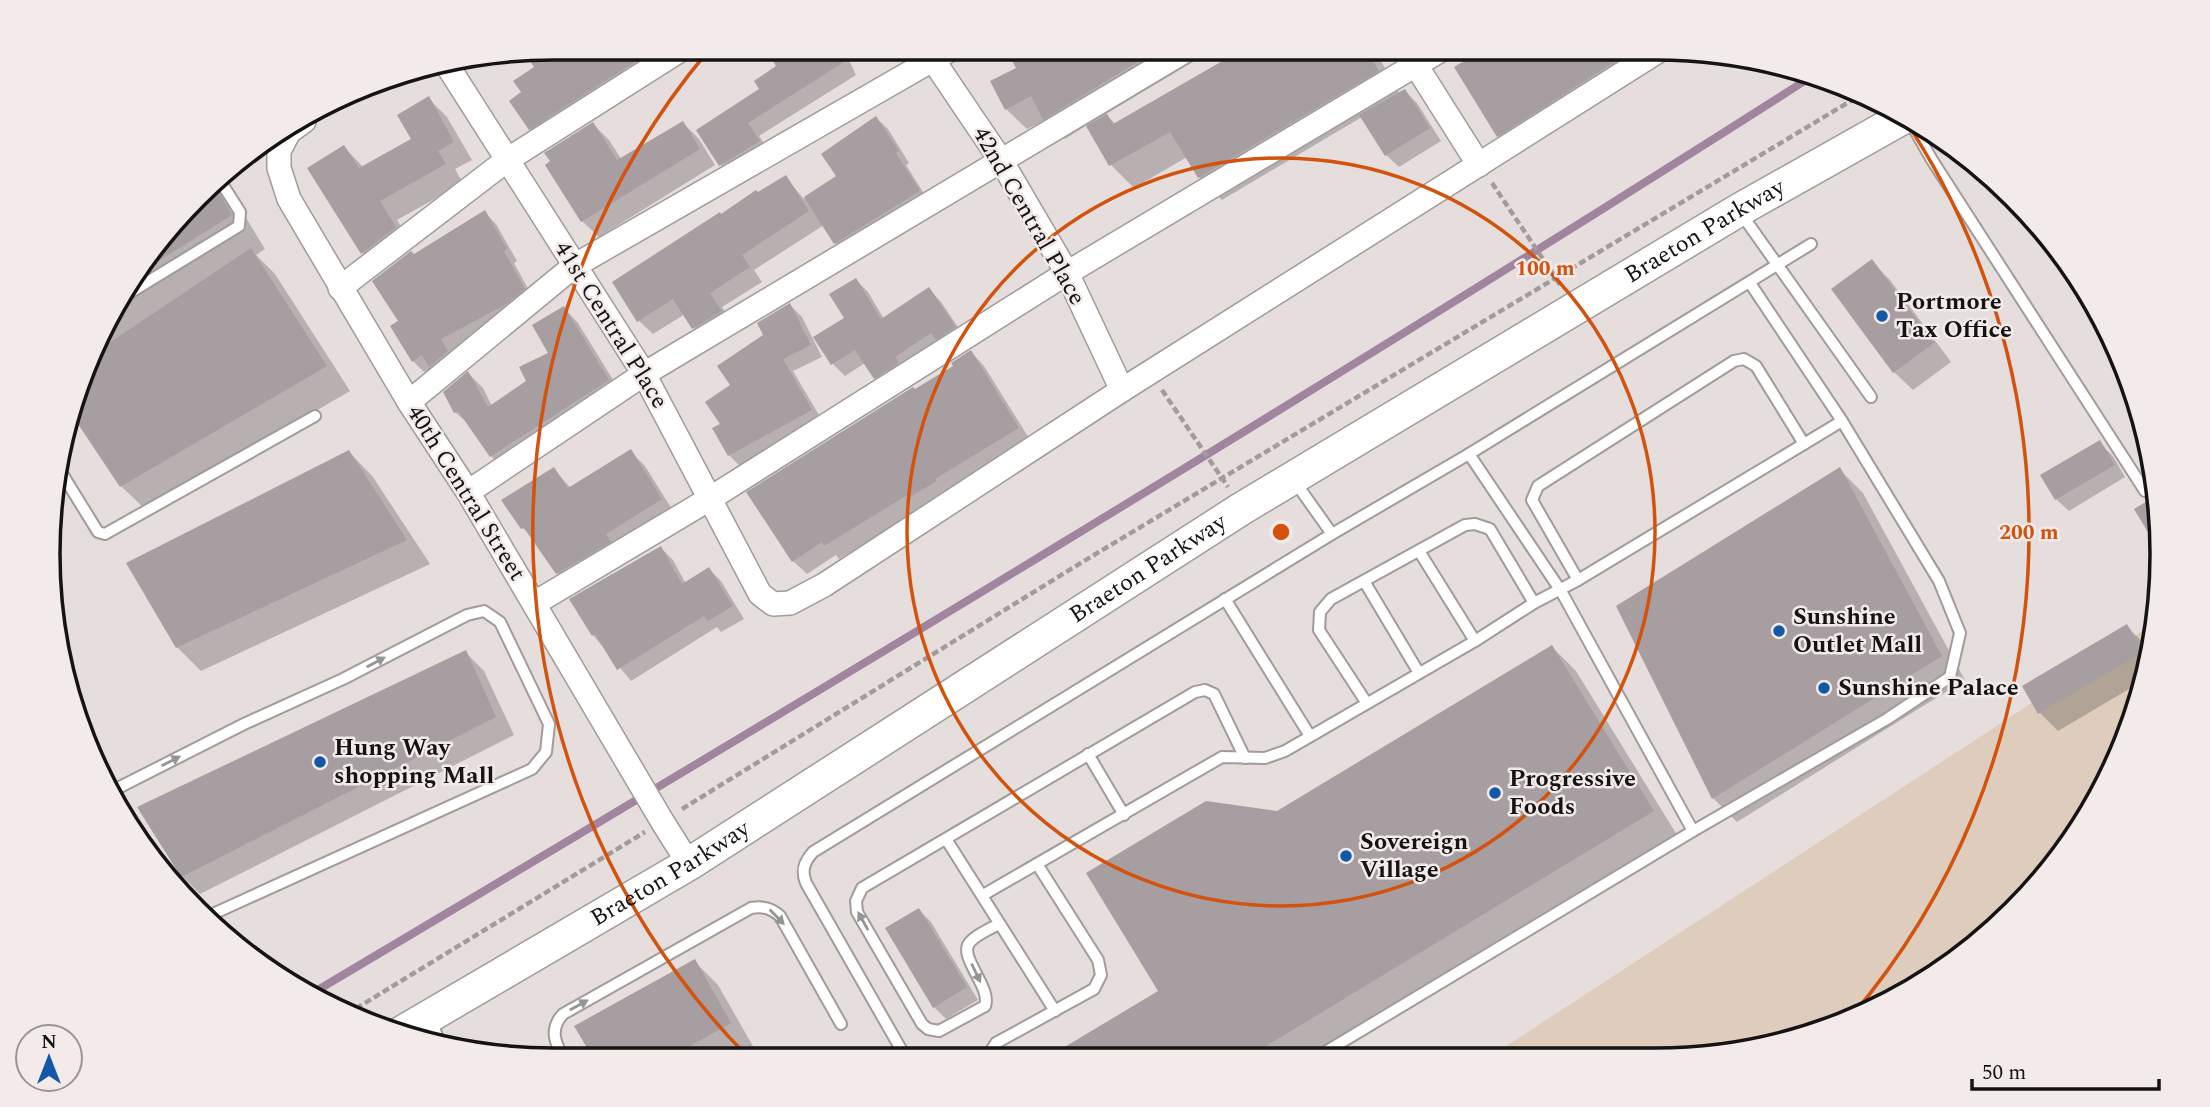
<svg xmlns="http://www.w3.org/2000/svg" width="2210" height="1107" font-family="Spectral,serif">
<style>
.green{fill:#deccbc}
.shadow{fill:#0003}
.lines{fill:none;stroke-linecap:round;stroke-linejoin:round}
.stream{stroke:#a1859f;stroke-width:8}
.building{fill:#a69ea1}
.lane-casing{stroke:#a39a9a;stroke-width:14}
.street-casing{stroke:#a39a9a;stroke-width:26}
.secondary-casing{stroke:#a39a9a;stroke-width:35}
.path{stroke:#a29b9b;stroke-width:4.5;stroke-dasharray:7 3.5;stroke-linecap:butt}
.lane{stroke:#fff;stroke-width:10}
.street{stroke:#fff;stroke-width:23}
.secondary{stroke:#fff;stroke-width:32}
.oneway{fill:#969595}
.ring{fill:none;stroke:#d3520d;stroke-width:3.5}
.poi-dot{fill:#1358a8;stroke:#f3eaea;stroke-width:2.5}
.labels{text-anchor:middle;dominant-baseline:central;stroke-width:5;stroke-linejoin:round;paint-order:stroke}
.street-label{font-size:24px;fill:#161313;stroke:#f3eaea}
.poi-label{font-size:24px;font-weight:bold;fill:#161313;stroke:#f3eaea;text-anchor:start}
.rim{fill:none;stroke:#161313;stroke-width:3.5}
.centre{fill:#d3520d;stroke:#f3eaea;stroke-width:3.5}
.ring-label{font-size:21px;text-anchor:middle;font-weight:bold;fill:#d3520d;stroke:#f3eaea;stroke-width:5;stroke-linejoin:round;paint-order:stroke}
</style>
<rect width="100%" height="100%" fill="#e6dddd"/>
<path class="green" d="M 2156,622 L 2146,684 L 2111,777 L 2037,887 L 1938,974 L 1820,1033 L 1722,1055 L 1491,1056 Z"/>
<g class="shadow">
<path d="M 569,47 L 690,47 L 542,141 L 530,129 L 523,93 Z"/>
<path d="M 767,47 L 843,48 L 856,75 L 759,136 L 771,154 L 733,177 L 721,165 L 762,90 L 779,67 Z"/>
<path d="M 956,48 L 976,48 L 963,55 Z"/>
<path d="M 1007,48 L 1216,48 L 1106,114 L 1115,124 L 1248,48 L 1284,48 L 1288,51 L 1294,48 L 1370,48 L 1378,56 L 1400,94 L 1405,91 L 1417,103 L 1441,141 L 1399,167 L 1386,155 L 1362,117 L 1222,200 L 1199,177 L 1187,157 L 1134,188 L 1111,165 L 1087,125 L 1065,139 L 1045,120 L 1027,129 L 1006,109 L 1018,69 Z"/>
<path d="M 1489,48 L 1683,48 L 1516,154 L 1498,135 Z"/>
<path d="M 429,99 L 447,117 L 472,160 L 455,169 L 463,183 L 397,220 L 413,246 L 381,271 L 363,253 L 309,169 L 344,147 L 364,168 L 413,140 Z"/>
<path d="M 876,118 L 888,129 L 909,163 L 906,165 L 930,203 L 847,254 L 835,243 L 824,225 L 754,270 L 762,282 L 722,307 L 734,326 L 707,342 L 694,328 L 685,314 L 653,334 L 639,321 L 722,216 L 785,177 L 804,199 L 838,176 Z"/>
<path d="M 683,123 L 699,139 L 715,165 L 599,237 L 582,221 L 593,124 L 609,140 L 622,160 Z"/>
<path d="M 221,177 L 265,249 L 256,255 L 275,274 L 350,391 L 146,510 L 121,486 L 71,410 L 86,360 L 132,273 Z"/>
<path d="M 484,212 L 496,224 L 517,261 L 514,263 L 535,301 L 516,316 L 451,351 L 459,364 L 442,378 L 432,368 L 424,372 L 413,361 L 400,322 L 414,256 Z"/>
<path d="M 1871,261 L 1890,280 L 1951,362 L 1913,390 L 1894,372 Z"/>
<path d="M 2067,261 L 2095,300 L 2103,318 L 2091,306 L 2064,262 Z"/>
<path d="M 856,280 L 868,292 L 884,319 L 929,289 L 941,302 L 966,339 L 887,390 L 875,378 L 865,363 L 845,376 L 833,364 Z"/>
<path d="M 790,305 L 802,317 L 822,357 L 793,371 L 823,422 L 741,467 L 729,455 L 723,424 L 732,385 Z"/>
<path d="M 564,308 L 578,323 L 623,396 L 506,471 L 491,456 L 471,426 L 455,412 L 468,373 L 483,388 L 492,406 L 528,382 L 551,353 Z"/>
<path d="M 971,352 L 984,366 L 1032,443 L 839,559 L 836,555 L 807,574 L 793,561 L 915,391 L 956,366 Z"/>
<path d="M 2100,443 L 2112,455 L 2125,477 L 2069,511 L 2056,499 Z"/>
<path d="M 630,451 L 645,466 L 675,514 L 572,588 L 557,573 L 535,541 L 523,528 L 554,470 L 571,488 Z"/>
<path d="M 349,452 L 373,477 L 430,564 L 201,671 L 177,647 Z"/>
<path d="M 1839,469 L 1863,493 L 1965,680 L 1737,822 L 1713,798 L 1619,607 Z"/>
<path d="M 661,548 L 673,560 L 686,584 L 709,569 L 721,581 L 744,619 L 721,632 L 717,627 L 631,681 L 593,635 Z"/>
<path d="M 2127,626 L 2145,645 L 2150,654 L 2146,679 L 2058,731 L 2040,713 Z"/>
<path d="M 1552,647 L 1576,671 L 1677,835 L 1312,1057 L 1051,1057 L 1160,991 L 1277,813 Z"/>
<path d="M 465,652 L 484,671 L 514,735 L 200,894 L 182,876 Z"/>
<path d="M 919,910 L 931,922 L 978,1000 L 946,1019 L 934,1007 Z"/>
<path d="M 694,961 L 718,985 L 754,1048 L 736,1058 L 595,1058 L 577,1027 Z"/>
</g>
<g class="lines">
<path class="stream" d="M 311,994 C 816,694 1319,391 1814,75"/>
</g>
<g class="building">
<path d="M 554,47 L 658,47 L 529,130 L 509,101 L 521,92 L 513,81 L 534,67 L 524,52 Z"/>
<path d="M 765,47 L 834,48 L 844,62 L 748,123 L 760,141 L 719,166 L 696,130 L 759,89 L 754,81 L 776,66 Z"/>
<path d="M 1005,48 L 1160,48 L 1043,120 L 1031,96 L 1005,110 L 990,81 L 1016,68 Z"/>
<path d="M 1245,48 L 1365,48 L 1379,71 L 1198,178 L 1170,132 L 1109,166 L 1086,126 L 1107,114 L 1113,124 Z"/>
<path d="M 1486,48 L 1636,48 L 1497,137 L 1454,67 Z"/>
<path d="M 1405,89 L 1430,128 L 1385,156 L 1359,115 Z"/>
<path d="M 429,96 L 454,142 L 438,151 L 446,164 L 380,201 L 396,227 L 361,254 L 307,168 L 344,145 L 359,168 L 411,139 L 397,115 Z"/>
<path d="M 876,116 L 899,151 L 896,153 L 920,191 L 834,244 L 804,197 L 836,176 L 821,154 Z"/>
<path d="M 683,121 L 700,149 L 581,222 L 545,165 L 550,161 L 544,153 L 593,122 L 617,160 Z"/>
<path d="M 786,175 L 809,211 L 742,255 L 750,267 L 710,293 L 722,311 L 692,329 L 673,299 L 637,322 L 612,282 L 720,212 L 721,214 L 756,190 L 758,192 Z"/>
<path d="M 214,185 L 232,215 L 144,270 L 140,264 Z"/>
<path d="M 485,210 L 507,249 L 504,251 L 525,289 L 505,305 L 441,339 L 448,351 L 429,367 L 422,355 L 412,362 L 390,326 L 398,321 L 372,281 L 411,251 L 414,254 Z"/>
<path d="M 251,248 L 327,366 L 120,487 L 70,412 L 88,357 Z"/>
<path d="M 1872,259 L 1934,343 L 1893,373 L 1831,289 Z"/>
<path d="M 856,278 L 881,319 L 929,287 L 956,327 L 936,340 L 931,333 L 895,357 L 899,363 L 874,379 L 855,350 L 831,365 L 813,337 L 844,318 L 829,294 Z"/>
<path d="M 790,303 L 811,345 L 783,359 L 812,410 L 728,456 L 712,428 L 720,424 L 705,402 L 730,385 L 717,366 L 763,335 L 757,323 Z"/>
<path d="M 564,306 L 609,380 L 490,457 L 458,411 L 454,413 L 443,392 L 468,371 L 488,407 L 526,381 L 519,367 L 548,353 L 532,325 Z"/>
<path d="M 971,350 L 1019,428 L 935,479 L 937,481 L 910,497 L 909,494 L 824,546 L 822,542 L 792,562 L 746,492 L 913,387 L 915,389 L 953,366 L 951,363 Z"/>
<path d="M 2100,440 L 2115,465 L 2055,500 L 2040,475 Z"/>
<path d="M 631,449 L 662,499 L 606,534 L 611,542 L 556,574 L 524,528 L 521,529 L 501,500 L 554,467 L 568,488 Z"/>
<path d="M 349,450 L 407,540 L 176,648 L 126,563 Z"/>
<path d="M 1840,467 L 1942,656 L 1712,799 L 1616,606 Z"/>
<path d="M 2159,494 L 2161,554 L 2134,509 Z"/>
<path d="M 661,546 L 682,584 L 709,567 L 733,606 L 708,621 L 704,616 L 617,670 L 595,634 L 592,636 L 569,599 Z"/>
<path d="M 2127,624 L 2143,652 L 2038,714 L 2022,686 Z"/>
<path d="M 1552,645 L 1654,811 L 1248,1057 L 1048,1057 L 1158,991 L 1086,873 L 1206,801 L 1277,811 Z"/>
<path d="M 466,650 L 496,717 L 181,877 L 137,807 Z"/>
<path d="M 919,908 L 967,987 L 933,1008 L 885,928 Z"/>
<path d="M 695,959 L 731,1023 L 669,1058 L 593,1058 L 574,1026 Z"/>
</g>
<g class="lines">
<defs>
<g id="lane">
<path d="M 1908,118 L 1932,160 L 2145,491"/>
<path d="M 1740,212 L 1871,397"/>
<path d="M 118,300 L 239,226 L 240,212 L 219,179"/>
<path d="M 61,472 L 98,532 L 105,534 L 315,416"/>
<path d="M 1332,534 L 1469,454 L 1811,244"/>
<path d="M 1419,551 L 1475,641"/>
<path d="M 1578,580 L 1532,500 L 1538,486 L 1734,361 L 1744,359 L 1756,366 L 1804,444"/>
<path d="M 1364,581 L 1419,673"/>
<path d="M 1225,599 L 1310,736"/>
<path d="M 1366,702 L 1319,630 L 1320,612 L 1331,599 L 1465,525 L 1475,524 L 1490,529 L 1534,603"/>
<path d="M 1088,754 L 1124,815"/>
<path d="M 110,792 L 244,724 L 343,679 L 467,615 L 484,611 L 500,622 L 549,724 L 546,752 L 532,769 L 204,918"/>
<path d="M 1693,831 L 1887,719 L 1950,677 L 1960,633 L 1939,581 L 1842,421 L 1750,283"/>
<path d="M 946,839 L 1055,1011"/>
<path d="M 983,895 L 1222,757 L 1265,758 L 1285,751 L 1475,641 L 1534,603 L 1578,580 L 1842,421"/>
<path d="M 999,924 C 990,929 977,934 970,942 C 957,956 992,987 985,1006 L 939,1031 L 928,1029 L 922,1024 L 857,912 L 856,901 L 862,888 L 1195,692 L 1205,690 L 1214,694 L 1245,758"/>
<path d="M 431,1018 L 440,1045"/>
<path d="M 987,1057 L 996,1043 L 1094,989 L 1101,975 L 1098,960 L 1037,864"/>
<path d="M 1317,1057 L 1693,831 L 1561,591 L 1469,454"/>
<path d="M 906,1058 L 806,883 C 801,871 804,862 813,852 L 1332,534 L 1293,479"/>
<path d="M 564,1059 C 555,1043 549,1029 563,1014 L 751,908 C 763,906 771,908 780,916 L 841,1024"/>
</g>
<g id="street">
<path d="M 925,48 L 1002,162 L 1067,273 L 1122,390"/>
<path d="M 1405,48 L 1479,165"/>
<path d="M 447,65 L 644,374 L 760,594 L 773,604 L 790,603 L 824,585 L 1122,390 L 1663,48"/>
<path d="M 304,121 L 289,132 L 279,151 L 279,168 L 289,199 L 409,402 L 468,492 L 662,821 L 689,864"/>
<path d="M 340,288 L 507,160 L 685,47"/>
<path d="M 409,402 L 574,266 L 953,48"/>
<path d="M 468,492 L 644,374 L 1190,48"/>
<path d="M 535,603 L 711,498 L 1067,273 L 1444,48"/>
</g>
<g id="secondary">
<path id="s1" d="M 399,1034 L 689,864 L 1241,509 L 1739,210 L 1906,116"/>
</g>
</defs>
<use href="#lane" class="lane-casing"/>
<use href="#street" class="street-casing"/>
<use href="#secondary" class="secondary-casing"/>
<g class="path">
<path d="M 1492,183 L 1561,286"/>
<path d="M 1162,390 L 1228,487"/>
<path d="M 682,809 L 1084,561 L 1864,93"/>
<path d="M 347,1014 L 645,832"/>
</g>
<use href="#lane" class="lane"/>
<use href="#street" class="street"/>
<use href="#secondary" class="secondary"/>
</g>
<defs><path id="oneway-solid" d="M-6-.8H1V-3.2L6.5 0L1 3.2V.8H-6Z" transform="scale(1.75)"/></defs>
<g class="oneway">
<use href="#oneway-solid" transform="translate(376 662) rotate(-28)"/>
<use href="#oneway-solid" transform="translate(171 761) rotate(-27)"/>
<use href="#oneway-solid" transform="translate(777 917) rotate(46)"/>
<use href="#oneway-solid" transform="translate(863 921) rotate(-119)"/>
<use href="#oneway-solid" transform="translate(976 973) rotate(65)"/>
<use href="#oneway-solid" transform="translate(579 1005) rotate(-29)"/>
</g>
<g class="ring">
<circle cx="1281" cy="532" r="374"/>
<path d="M747 1056A748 748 0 0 1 708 51M1901 114A748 748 0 0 1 1850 1018"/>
</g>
<g class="poi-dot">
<circle cx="1882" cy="316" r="7"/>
<circle cx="1779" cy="631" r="7"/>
<circle cx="1824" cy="688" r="7"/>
<circle cx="320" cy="762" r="7"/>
<circle cx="1495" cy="793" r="7"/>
<circle cx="1346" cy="856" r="7"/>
</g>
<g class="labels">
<g class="street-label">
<text transform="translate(1029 216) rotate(60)">42nd Central Place</text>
<text stroke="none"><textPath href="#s1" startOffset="1533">Braeton Parkway</textPath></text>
<text transform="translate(611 325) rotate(58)">41st Central Place</text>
<text transform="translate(466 493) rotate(58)">40th Central Street</text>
<text stroke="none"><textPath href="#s1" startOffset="882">Braeton Parkway</textPath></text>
<text stroke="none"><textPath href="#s1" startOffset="315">Braeton Parkway</textPath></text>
</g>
<g class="poi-label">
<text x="1896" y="302">Portmore<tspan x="1896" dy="28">Tax Office</tspan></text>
<text x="1793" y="617">Sunshine<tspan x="1793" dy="28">Outlet Mall</tspan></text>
<text x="1838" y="688">Sunshine Palace</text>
<text x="334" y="748">Hung Way<tspan x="334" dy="28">shopping Mall</tspan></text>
<text x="1509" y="779">Progressive<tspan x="1509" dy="28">Foods</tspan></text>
<text x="1360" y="842">Sovereign<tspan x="1360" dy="28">Village</tspan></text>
</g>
</g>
<path d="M0 0H2210V1107H0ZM554 60H1656A494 494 0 0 1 2150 554V554A494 494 0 0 1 1656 1048H554A494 494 0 0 1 60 554V554A494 494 0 0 1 554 60Z" fill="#f3eaea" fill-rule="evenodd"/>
<path class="rim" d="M554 60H1656A494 494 0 0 1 2150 554V554A494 494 0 0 1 1656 1048H554A494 494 0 0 1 60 554V554A494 494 0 0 1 554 60Z"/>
<circle cx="1281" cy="532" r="10" class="centre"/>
<g class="ring-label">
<text x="1545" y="275">100 m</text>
<text x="2029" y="539">200 m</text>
</g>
<g transform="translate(49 1058)"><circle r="33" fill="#f3eaea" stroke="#9b9494" stroke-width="2"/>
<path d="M0-5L12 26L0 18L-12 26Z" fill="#1358a8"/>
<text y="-10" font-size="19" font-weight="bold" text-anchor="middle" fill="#161313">N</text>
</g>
<path d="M1972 1079v10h187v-10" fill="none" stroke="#161313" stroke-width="3.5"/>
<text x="1982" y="1079" font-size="21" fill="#161313" stroke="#f3eaea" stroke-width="5" paint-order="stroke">50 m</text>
</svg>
